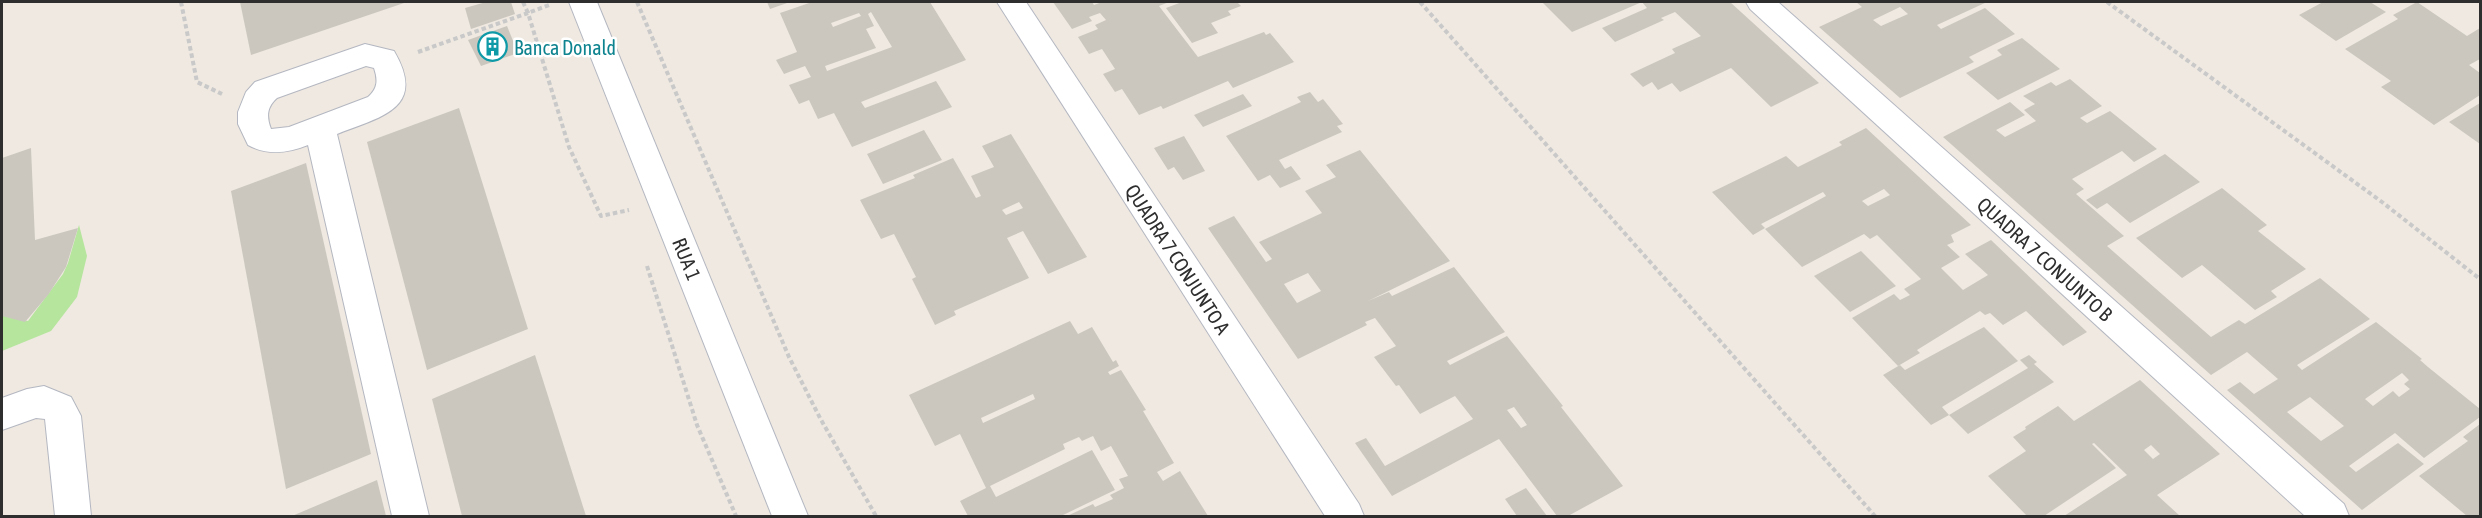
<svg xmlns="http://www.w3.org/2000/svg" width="2482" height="518" font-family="'Asap Condensed',sans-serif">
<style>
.green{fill:#b6e59e}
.building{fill:#cbc7bf;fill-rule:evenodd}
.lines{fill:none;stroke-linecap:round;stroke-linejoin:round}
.minor-casing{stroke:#b4b7c1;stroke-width:2}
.path{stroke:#c9c9c9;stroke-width:4;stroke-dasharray:4.5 3;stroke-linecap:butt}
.minor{fill:#fff;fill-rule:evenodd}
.labels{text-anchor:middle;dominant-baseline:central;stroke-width:5;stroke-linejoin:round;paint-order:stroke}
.culture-label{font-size:20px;fill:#0d838f;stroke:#fff;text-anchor:start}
.street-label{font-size:20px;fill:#2e2e2e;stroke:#fff}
</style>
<rect width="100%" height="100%" fill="#efe9e1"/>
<path class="green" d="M 79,225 L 87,256 L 77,297 L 51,331 L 2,351 L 2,315 L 28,321 L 63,274 L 68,263 Z"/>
<g class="building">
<path d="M 240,2 L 407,2 L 251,55 Z"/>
<path d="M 486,2 L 511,2 L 515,14 L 471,29 L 465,8 Z"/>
<path d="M 767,2 L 790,2 L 770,9 Z"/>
<path d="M 812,2 L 930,2 L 966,60 L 861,102 L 865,108 L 936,81 L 952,107 L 852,147 L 834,113 L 818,119 L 809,100 L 799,104 L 789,85 L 811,77 L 805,66 L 784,74 L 776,60 L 797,52 L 780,13 ZM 871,12 L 892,47 L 827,71 L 825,66 L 876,48 L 866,29 L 874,26 L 868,14 ZM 859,13 L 861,16 L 833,27 L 831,23 Z"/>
<path d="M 1053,2 L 1092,2 L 1094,5 L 1102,2 L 1169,2 L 1159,6 L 1198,57 L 1264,32 L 1266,35 L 1270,33 L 1294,62 L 1233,88 L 1228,81 L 1163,109 L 1161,106 L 1139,115 L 1122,89 L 1115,92 L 1103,74 L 1115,69 L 1102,49 L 1089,54 L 1078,37 L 1098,29 L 1095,25 L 1106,20 L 1100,13 L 1089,17 L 1092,21 L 1072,29 Z"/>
<path d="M 1182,2 L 1237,2 L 1241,6 L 1228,11 L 1231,15 L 1211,23 L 1218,33 L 1192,43 L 1166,8 Z"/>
<path d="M 1542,2 L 1730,2 L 1819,83 L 1771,107 L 1731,68 L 1680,92 L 1672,83 L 1658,90 L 1652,82 L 1643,87 L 1630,74 L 1675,53 L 1672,49 L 1701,36 L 1675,12 L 1661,18 L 1664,20 L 1615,42 L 1602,28 L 1647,8 L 1642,2 L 1572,32 Z"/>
<path d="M 1856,2 L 1987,2 L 1937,25 L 1941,29 L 1985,8 L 2015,34 L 1969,57 L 1974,62 L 1900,98 L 1819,27 L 1862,7 ZM 1900,7 L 1908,14 L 1881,26 L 1873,20 Z"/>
<path d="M 2323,2 L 2370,2 L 2386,12 L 2336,41 L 2299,15 Z"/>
<path d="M 2417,2 L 2467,36 L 2480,28 L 2480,59 L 2469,65 L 2480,73 L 2480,95 L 2434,125 L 2381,87 L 2391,81 L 2345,49 L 2398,19 L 2393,15 Z"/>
<path d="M 507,26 L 518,53 L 481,66 L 468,40 Z"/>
<path d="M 2022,38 L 2060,69 L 1998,100 L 1966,73 L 2002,55 L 1997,50 Z"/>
<path d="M 2070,79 L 2102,106 L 2080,118 L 2087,123 L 2110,111 L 2157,149 L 2134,162 L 2122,151 L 2072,179 L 2084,189 L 2076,194 L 2124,236 L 2107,246 L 2211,337 L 2239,320 L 2245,324 L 2320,278 L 2370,319 L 2297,365 L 2302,370 L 2376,322 L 2422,359 L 2420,360 L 2428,367 L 2480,409 L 2480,417 L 2424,458 L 2395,433 L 2349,466 L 2356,472 L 2398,443 L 2424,464 L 2362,510 L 2227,390 L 2240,382 L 2254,394 L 2278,379 L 2247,352 L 2211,375 L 1943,137 L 2010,102 L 2025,115 L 1996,130 L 2005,137 L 2036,121 L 2024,110 L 2035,104 L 2023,96 L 2051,82 L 2056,86 ZM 2402,373 L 2409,380 L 2404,384 L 2410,389 L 2399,397 L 2393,391 L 2373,406 L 2365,399 ZM 2310,397 L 2344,426 L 2321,441 L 2287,412 Z"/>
<path d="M 1310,92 L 1318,102 L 1323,99 L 1343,124 L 1337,126 L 1342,132 L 1279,160 L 1285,169 L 1291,166 L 1301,179 L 1280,188 L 1270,175 L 1258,181 L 1226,136 L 1301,102 L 1297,97 Z"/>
<path d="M 1243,94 L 1252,106 L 1203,127 L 1194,115 Z"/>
<path d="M 2480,103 L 2480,144 L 2449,122 Z"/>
<path d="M 459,108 L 528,329 L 427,370 L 367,142 Z"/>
<path d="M 1866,128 L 1971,225 L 1951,235 L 1954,242 L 1947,245 L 1960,257 L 1941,268 L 1963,290 L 1988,275 L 1965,254 L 1991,240 L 2087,332 L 2063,346 L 2026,311 L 2003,325 L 1990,313 L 1985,315 L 1980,311 L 1917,350 L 1920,353 L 1898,366 L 1852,318 L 1894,294 L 1900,300 L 1910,295 L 1904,289 L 1921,279 L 1877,235 L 1870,239 L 1864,234 L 1802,267 L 1765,229 L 1826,196 L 1823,192 L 1761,224 L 1765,228 L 1753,235 L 1712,192 L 1786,156 L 1798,167 L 1842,145 L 1839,142 ZM 1884,189 L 1890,195 L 1868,206 L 1862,201 Z"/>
<path d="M 924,130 L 942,160 L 883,184 L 867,154 Z"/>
<path d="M 1011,134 L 1087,257 L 1048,274 L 1023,231 L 1007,238 L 1029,278 L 954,311 L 956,315 L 935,325 L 912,279 L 916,277 L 894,234 L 881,239 L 860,200 L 915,178 L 913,175 L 953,158 L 976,198 L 981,196 L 971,176 L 994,167 L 982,146 ZM 1019,202 L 1023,208 L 1006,215 L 1002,210 Z"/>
<path d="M 1184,136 L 1205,171 L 1183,180 L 1174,167 L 1168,170 L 1154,148 Z"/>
<path d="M 31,148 L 35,240 L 78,228 L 66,267 L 48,295 L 25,322 L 2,316 L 2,158 Z"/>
<path d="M 1360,150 L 1450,261 L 1368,301 L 1389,292 L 1392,296 L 1454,267 L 1505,332 L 1447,361 L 1450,365 L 1507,336 L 1563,406 L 1561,407 L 1623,486 L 1568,516 L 1557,516 L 1499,439 L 1392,496 L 1355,443 L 1366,438 L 1385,466 L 1473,419 L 1455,396 L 1420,414 L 1399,385 L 1396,386 L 1374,357 L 1396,346 L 1375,318 L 1365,322 L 1367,325 L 1298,359 L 1208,228 L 1234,216 L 1266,262 L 1272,259 L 1259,242 L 1322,213 L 1305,191 L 1336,177 L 1326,165 ZM 1308,273 L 1321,291 L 1297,303 L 1284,284 ZM 1514,407 L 1527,425 L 1521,428 L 1507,410 Z"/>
<path d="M 2165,154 L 2200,182 L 2130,223 L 2107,203 L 2097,209 L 2086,200 Z"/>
<path d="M 306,163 L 371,454 L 286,489 L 231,191 Z"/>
<path d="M 2222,188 L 2267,225 L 2258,231 L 2306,269 L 2271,291 L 2277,297 L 2255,310 L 2202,265 L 2182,278 L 2136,238 Z"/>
<path d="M 1861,251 L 1896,286 L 1850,312 L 1814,276 Z"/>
<path d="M 1070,321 L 1078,334 L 1092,327 L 1113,362 L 1116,360 L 1119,366 L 1108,372 L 1110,375 L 1121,370 L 1146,410 L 1143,411 L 1174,463 L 1157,472 L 1163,481 L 1180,471 L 1208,516 L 1067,516 L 1093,504 L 1095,507 L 1113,499 L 1110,495 L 1124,488 L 1119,479 L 1128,476 L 1111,446 L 1101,451 L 1093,436 L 1082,441 L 1079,437 L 1063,444 L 1065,449 L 990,486 L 996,497 L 1092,450 L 1115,490 L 1061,516 L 968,516 L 960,501 L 986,488 L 960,434 L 935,446 L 909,395 ZM 1033,394 L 1035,399 L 983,423 L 981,418 Z"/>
<path d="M 1984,327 L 2018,361 L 1942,407 L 1949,415 L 2028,368 L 2020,360 L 2029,355 L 2037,362 L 2034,364 L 2054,382 L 1968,434 L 1949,415 L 1931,425 L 1883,375 L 1900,365 L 1905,370 Z"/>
<path d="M 535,355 L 586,516 L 462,516 L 432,399 Z"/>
<path d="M 2140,380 L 2220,454 L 2157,495 L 2180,516 L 2064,516 L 2127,475 L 2094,443 L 2092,444 L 2116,468 L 2044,516 L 2027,516 L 1988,476 L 2026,451 L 2013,437 L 2026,429 L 2025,427 L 2058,406 L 2074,421 ZM 2151,445 L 2160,454 L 2153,459 L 2144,450 Z"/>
<path d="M 2480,424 L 2480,515 L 2467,516 L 2419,476 L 2468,441 L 2463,437 Z"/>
<path d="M 377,480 L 386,516 L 292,516 Z"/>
<path d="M 1526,488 L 1547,516 L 1517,516 L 1505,499 Z"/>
</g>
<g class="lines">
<defs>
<g id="minor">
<path d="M 569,2 L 597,2 L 808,516 L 772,516 Z"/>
<path d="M 997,2 L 1026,2 L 1359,504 L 1364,516 L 1325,516 Z"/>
<path d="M 1746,2 L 1778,2 L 2344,504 L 2349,516 L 2305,516 L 1750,9 Z"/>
<path d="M 365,44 L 394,51 C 428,109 380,117 337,134 L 429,516 L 392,516 L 308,145 C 288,153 268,156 248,145 L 238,124 L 238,112 L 246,92 L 255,82 ZM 366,66 L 374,68 C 378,80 378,88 368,97 L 289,127 L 271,129 C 266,116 267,107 277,98 Z"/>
<path d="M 44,386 L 71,397 L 81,416 L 91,516 L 55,516 L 45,419 L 36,418 L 2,430 L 2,398 L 27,389 Z"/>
</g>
</defs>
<use href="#minor" class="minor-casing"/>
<g class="path">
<path d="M 181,2 L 197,82 L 222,94"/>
<path d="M 523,2 L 528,13 L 549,5"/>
<path d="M 637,2 L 789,357 L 820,418 L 876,516"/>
<path d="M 1420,2 L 1875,516"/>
<path d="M 2107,2 L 2382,202 L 2480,279"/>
<path d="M 418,52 L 528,13 L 569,147 L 601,216 L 629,210"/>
<path d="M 647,266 L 697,425 L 736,516"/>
</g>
<use href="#minor" class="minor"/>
</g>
<defs>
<symbol id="building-ring" viewBox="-11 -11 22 22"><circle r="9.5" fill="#fff" stroke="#0f9aa8" stroke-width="1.5"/><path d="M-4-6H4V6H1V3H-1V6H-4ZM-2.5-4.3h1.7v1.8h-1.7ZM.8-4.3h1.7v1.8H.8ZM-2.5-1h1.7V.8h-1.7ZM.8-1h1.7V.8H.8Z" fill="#0f9aa8"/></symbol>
</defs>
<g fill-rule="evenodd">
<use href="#building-ring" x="476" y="30" width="33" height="33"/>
</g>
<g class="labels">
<g class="culture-label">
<text x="514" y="47">Banca Donald</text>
</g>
<g class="street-label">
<text transform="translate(687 259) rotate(68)">RUA 1</text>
<text transform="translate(1178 259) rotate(57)">QUADRA 7 CONJUNTO A</text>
<text transform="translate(2045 259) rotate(42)">QUADRA 7 CONJUNTO B</text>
</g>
</g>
<rect width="2482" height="518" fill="none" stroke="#2e2e2e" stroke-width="6"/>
</svg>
